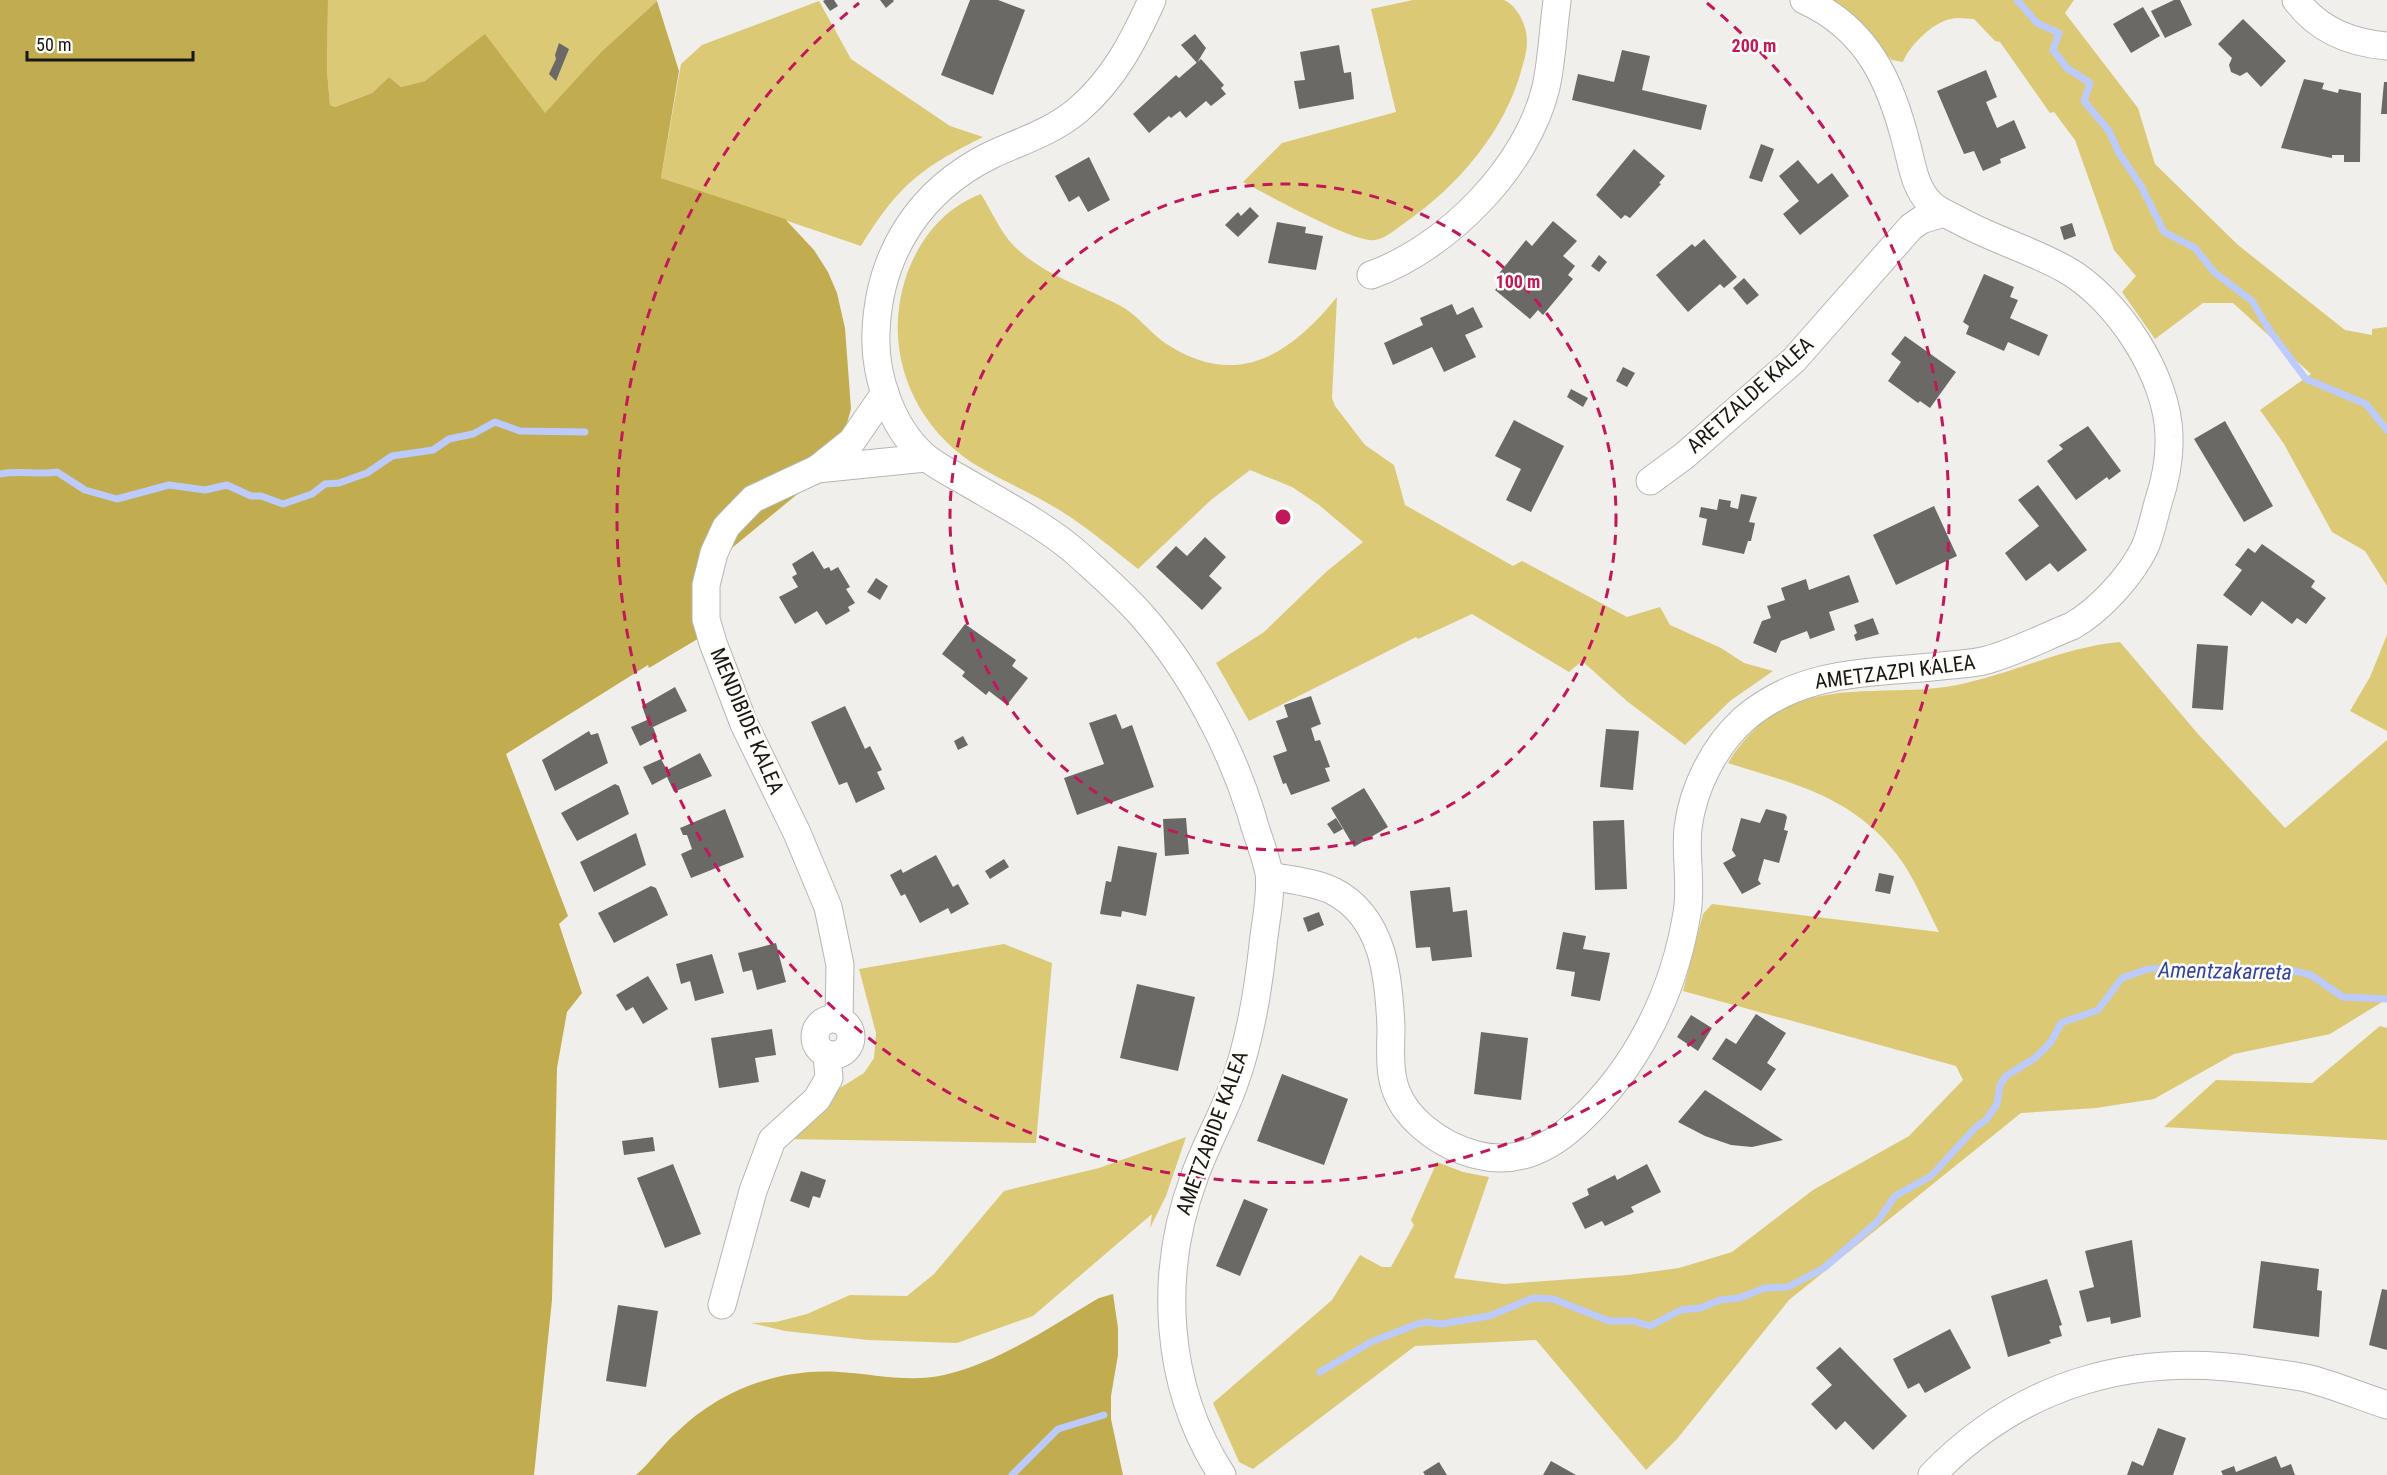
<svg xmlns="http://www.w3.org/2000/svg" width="2387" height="1475" font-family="'Roboto Condensed',sans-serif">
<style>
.green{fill:#dbc976}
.forest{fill:#c1ad4f}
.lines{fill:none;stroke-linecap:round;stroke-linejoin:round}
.stream{stroke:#bccbfb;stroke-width:7}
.building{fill:#6a6965}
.street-casing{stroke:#b6b6b1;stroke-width:29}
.street{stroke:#fff;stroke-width:27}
.ring{fill:none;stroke:#c2185b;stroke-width:3;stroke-dasharray:10 8}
.labels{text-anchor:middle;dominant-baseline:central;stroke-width:5;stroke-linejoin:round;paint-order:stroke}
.street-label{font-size:21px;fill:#171715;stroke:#fefdf8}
.water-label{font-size:22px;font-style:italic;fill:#35459f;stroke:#fefdf8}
.centre{fill:#c2185b;stroke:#fefdf8;stroke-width:3}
.ring-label{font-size:18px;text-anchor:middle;font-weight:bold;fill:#c2185b;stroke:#fefdf8;stroke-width:5;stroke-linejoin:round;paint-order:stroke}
</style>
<rect width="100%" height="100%" fill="#f0efeb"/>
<g class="green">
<path d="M 328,0 L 657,0 L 657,1 L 601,52 L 545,114 L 447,67 L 425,81 L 401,87 L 389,77 L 372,93 L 335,107 L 330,105 L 327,71 Z"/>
<path d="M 1413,0 C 1430,0 1492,0 1504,0 C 1512,3 1519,13 1522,20 C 1530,37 1527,51 1522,68 C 1505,131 1459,185 1406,222 C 1397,228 1387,238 1375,240 C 1355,244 1265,193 1243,182 L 1282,143 L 1396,112 L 1371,9 Z"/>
<path d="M 1829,0 L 2074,0 L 2065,13 L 2138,108 L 2155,164 L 2238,245 L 2345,330 L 2372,335 L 2372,329 L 2387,327 L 2387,586 L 2365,551 L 2332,532 L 2284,444 L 2260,410 L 2311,374 L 2233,303 L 2203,303 L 2155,339 L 2122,292 L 2136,276 L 2114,250 L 2075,140 L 2054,112 L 2050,113 L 2000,42 L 1995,41 L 1974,19 C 1967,19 1958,17 1951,19 C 1933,22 1909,46 1903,62 L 1892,60 Z"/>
<path d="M 819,1 L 851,59 L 950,126 L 983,137 C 919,169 899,185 861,246 L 661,178 L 681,64 L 702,45 Z"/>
<path d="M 981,194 C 991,210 1000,231 1013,245 C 1041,274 1084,287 1119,305 C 1137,314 1149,332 1165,343 C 1236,390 1289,356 1337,297 L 1332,398 L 1335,406 L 1365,445 L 1394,465 L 1405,505 L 1513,566 L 1522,561 L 1627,617 L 1660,607 L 1670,625 L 1721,648 L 1744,663 L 1773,671 L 1730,701 L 1685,745 L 1628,702 L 1582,661 L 1569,672 L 1472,614 L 1418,639 L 1416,637 L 1249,721 L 1216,663 L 1264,632 L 1326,572 L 1363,542 L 1319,505 L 1292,487 L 1250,470 L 1211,500 L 1138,569 C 1113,549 1088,528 1061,511 C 1035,495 1007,483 981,468 C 915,430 882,353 905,280 C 917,242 943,208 981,194 Z"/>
<path d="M 2387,635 L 2387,731 L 2350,711 L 2370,677 Z"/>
<path d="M 2120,642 L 2198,734 L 2285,828 L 2387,740 L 2387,999 L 2330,1034 L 2234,1054 L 2154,1099 L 2096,1108 L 2021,1113 L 1789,1300 L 1677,1439 L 1646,1470 L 1536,1340 L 1415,1346 L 1253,1469 L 1239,1462 L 1213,1403 L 1332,1300 L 1360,1255 L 1382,1267 L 1391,1267 L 1414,1225 L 1411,1220 L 1437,1162 L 1463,1172 L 1489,1177 L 1454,1278 L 1504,1284 L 1628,1275 L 1679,1268 L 1732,1252 L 1813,1190 L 1909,1136 L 1963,1080 L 1956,1066 L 1683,991 L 1703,914 L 1712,904 L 1939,932 C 1927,909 1917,884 1903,863 C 1858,798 1798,785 1728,763 C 1743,738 1764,717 1791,705 C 1841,683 1904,696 1957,685 C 2013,674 2063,647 2120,642 Z"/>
<path d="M 1004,944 L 1052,963 L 1036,1143 L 783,1139 L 827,1096 L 864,1073 L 874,1058 L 876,1033 L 859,969 Z"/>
<path d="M 2380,1026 L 2387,1028 L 2387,1140 L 2164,1127 L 2216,1080 L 2312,1083 Z"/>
<path d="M 1186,1137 L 1166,1196 L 1150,1228 L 1152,1214 L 1033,1316 L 957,1343 L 868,1340 L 785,1331 L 751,1323 L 776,1322 L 807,1314 L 850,1295 L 907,1296 L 934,1274 L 1004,1191 L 1099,1168 Z"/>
</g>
<g class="forest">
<path d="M 0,0 L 328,0 L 327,71 L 330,105 L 335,107 L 372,93 L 389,77 L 401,87 L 425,81 L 485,34 L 545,113 L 601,52 L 657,1 L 679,71 L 661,178 L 785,219 L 814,250 L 828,272 L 837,293 L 845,328 L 851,409 L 842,441 L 823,473 L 721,557 L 716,628 L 649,668 L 648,665 L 506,754 L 568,916 L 559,924 L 582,993 L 567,1012 L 557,1068 L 552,1300 L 534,1475 L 0,1475 Z"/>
<path d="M 1113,1294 L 1118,1328 L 1118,1355 L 1111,1396 L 1111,1419 L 1123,1475 L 636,1475 C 651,1462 662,1445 677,1432 C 720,1390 779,1368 839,1372 C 874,1374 909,1383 944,1375 C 1000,1362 1050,1327 1099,1298 Z"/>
</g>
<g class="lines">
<g class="stream">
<path d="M 2017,0 L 2037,23 L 2059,33 L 2053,50 L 2067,68 L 2090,83 L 2084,101 L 2109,131 L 2119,153 L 2141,186 L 2164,232 L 2195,248 L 2214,272 L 2252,301 L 2270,331 L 2306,379 L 2366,404 L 2387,430"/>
<path d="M 0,474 C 20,470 38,475 57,472 L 85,490 L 117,499 L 169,485 L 205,490 L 227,485 L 251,496 L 261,496 L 283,504 L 312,494 L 325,484 L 339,483 L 367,473 L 392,456 L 433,450 L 449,439 L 473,434 L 495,422 L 520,431 L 585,432"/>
<path d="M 1320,1372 L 1371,1342 L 1417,1324 L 1427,1322 L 1441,1324 L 1489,1316 L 1533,1298 L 1553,1299 L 1609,1321 L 1633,1321 L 1650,1326 L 1681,1310 L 1700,1308 L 1720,1300 L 1739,1298 L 1765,1288 L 1788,1287 L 1824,1268 L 1877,1222 L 1895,1196 L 1931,1176 L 1976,1127 L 1986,1120 L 1997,1104 L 2000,1085 L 2006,1076 L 2035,1058 L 2051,1042 L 2061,1023 L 2098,1010 L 2122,978 L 2148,969 L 2176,968 L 2209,976 L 2230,976 L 2245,970 L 2281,968 L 2311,975 L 2343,997 L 2387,999"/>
<path d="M 1012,1475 L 1058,1429 L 1104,1415"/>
</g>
</g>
<g class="building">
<path d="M 825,0 L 834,0 L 838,6 L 830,11 L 823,1 Z"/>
<path d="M 880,0 L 893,0 L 894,1 L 886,8 Z"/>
<path d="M 970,0 L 998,0 L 1025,10 L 993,95 L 941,75 Z"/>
<path d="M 2174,0 L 2180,0 L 2192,25 L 2165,38 L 2151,11 Z"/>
<path d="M 2143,7 L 2160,36 L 2131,53 L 2113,24 Z"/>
<path d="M 2243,19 L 2286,61 L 2261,87 L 2247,72 L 2240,76 L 2231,72 L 2229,65 L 2232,58 L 2218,44 Z"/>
<path d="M 1195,34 L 1206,48 L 1197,63 L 1181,45 Z"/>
<path d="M 559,43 L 569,49 L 556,81 L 549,74 L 556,59 L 555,55 Z"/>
<path d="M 1339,45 L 1344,73 L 1351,72 L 1354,99 L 1299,109 L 1294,81 L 1305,80 L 1300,52 Z"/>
<path d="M 1622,50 L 1650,56 L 1642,90 L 1707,105 L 1701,130 L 1572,100 L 1578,74 L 1614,82 Z"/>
<path d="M 1201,59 L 1224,85 L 1221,88 L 1226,94 L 1211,106 L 1206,101 L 1186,118 L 1180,111 L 1171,118 L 1169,116 L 1149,133 L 1133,114 L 1176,75 L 1179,78 Z"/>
<path d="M 1986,70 L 1997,97 L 1986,102 L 1997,128 L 2014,120 L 2026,148 L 2000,159 L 2001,163 L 1983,171 L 1974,151 L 1964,154 L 1937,91 Z"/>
<path d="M 2304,79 L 2324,83 L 2322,89 L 2338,93 L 2339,89 L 2361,93 L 2360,162 L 2344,162 L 2344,155 L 2332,155 L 2332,158 L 2281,148 Z"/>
<path d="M 2384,82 L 2387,82 L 2387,114 L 2381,114 Z"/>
<path d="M 1761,144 L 1774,149 L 1762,182 L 1749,178 Z"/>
<path d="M 1634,149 L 1665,176 L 1659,183 L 1661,184 L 1630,218 L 1625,215 L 1621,219 L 1596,195 Z"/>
<path d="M 1089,157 L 1110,200 L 1088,212 L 1079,196 L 1069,202 L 1055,176 Z"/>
<path d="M 1798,160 L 1818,184 L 1832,173 L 1849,196 L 1800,235 L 1783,214 L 1799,201 L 1779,176 Z"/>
<path d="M 1250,207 L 1259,216 L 1238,237 L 1225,225 L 1238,212 L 1241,216 Z"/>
<path d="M 1553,221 L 1577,241 L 1563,256 L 1575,266 L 1568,275 L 1573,279 L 1543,315 L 1538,310 L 1530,319 L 1495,290 L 1503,281 L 1497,276 L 1526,240 L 1532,246 Z"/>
<path d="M 1277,222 L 1306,227 L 1305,233 L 1323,236 L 1316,270 L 1268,263 Z"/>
<path d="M 2072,223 L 2076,236 L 2064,240 L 2060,227 Z"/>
<path d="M 1704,239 L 1737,277 L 1724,288 L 1720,284 L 1688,312 L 1656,275 L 1692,244 L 1695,247 Z"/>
<path d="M 1599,255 L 1607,262 L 1599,272 L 1591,266 Z"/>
<path d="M 1984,274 L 2014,287 L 2010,297 L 2018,300 L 2010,318 L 2048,335 L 2039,356 L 2008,342 L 2004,351 L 1966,334 L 1969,326 L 1963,322 Z"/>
<path d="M 1744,278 L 1759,295 L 1747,305 L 1733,288 Z"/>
<path d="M 1452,304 L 1457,315 L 1473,307 L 1483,327 L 1465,335 L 1476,357 L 1444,372 L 1432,347 L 1393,365 L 1384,343 L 1423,325 L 1420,318 Z"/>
<path d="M 1905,336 L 1956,372 L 1930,408 L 1920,401 L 1918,403 L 1888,381 L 1901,362 L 1891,354 Z"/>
<path d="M 1623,367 L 1635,373 L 1627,387 L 1616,381 Z"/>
<path d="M 1571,389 L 1588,398 L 1583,407 L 1567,397 Z"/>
<path d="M 1514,420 L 1564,446 L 1531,512 L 1506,500 L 1521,469 L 1495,456 Z"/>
<path d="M 2225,421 L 2273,506 L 2244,522 L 2194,439 Z"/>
<path d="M 2088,426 L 2121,471 L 2109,480 L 2107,477 L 2076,500 L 2047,461 L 2063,449 L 2059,445 Z"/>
<path d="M 2038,485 L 2087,550 L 2058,572 L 2050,563 L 2026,581 L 2005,553 L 2039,526 L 2018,500 Z"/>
<path d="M 1741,494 L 1757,497 L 1749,522 L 1755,523 L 1751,541 L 1748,541 L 1744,554 L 1702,545 L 1707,519 L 1699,517 L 1701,507 L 1717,510 L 1719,499 L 1731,501 L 1730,507 L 1738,509 Z"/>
<path d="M 1934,506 L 1957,556 L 1896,585 L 1873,535 Z"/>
<path d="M 1205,537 L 1226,557 L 1209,576 L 1222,588 L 1202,610 L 1156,567 L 1176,546 L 1187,556 Z"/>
<path d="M 2262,544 L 2315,581 L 2311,587 L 2326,598 L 2306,624 L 2297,618 L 2292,624 L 2262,601 L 2251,616 L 2223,595 L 2242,570 L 2235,565 L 2248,548 L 2255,553 Z"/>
<path d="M 813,551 L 824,569 L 829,567 L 831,571 L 838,567 L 850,587 L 846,589 L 855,603 L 848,607 L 850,611 L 826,625 L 817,611 L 795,624 L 779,597 L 798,587 L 792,577 L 797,574 L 792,564 Z"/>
<path d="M 1849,575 L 1859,602 L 1829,612 L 1835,630 L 1810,639 L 1807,631 L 1781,641 L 1776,653 L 1753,643 L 1762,621 L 1771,618 L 1767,606 L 1785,600 L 1781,588 L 1806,579 L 1809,590 Z"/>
<path d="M 876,578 L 888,586 L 880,600 L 867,592 Z"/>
<path d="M 1873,618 L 1879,634 L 1856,641 L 1854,635 L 1857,633 L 1854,625 Z"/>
<path d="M 965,624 L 1016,660 L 1012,666 L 1028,678 L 1007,705 L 989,691 L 986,695 L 962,676 L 965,672 L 942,654 Z"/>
<path d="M 2197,644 L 2228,646 L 2223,710 L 2192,708 Z"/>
<path d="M 675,687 L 687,711 L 653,727 L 657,737 L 640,746 L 631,727 L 647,720 L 642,706 Z"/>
<path d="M 1311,696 L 1321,724 L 1311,728 L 1315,741 L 1320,740 L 1330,767 L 1325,768 L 1330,781 L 1291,795 L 1286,783 L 1283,784 L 1273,756 L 1287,751 L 1276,721 L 1288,717 L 1284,705 Z"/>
<path d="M 845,706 L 865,749 L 870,746 L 882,770 L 877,772 L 885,789 L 856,803 L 847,782 L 839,785 L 811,722 Z"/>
<path d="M 1116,714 L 1122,729 L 1132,725 L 1154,787 L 1077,815 L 1064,778 L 1104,764 L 1089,723 Z"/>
<path d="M 1606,729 L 1639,731 L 1633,790 L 1600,787 Z"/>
<path d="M 589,731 L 591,735 L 598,733 L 608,763 L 555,791 L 542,760 Z"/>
<path d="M 963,736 L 968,745 L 958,750 L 954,741 Z"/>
<path d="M 700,753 L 712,776 L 674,792 L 667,777 L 652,785 L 643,767 L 661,759 L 667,770 Z"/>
<path d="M 615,784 L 619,786 L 629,814 L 577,841 L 561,813 Z"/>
<path d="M 1364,788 L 1388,827 L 1354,847 L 1331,808 Z"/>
<path d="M 725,809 L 744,857 L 691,878 L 681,854 L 692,849 L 687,835 L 683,835 L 680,828 Z"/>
<path d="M 1766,809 L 1785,814 L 1787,817 L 1784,830 L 1788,831 L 1779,863 L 1764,859 L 1758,880 L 1761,884 L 1742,894 L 1723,863 L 1736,856 L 1732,850 L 1741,818 L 1760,823 Z"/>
<path d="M 1186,818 L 1189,854 L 1165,856 L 1163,819 Z"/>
<path d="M 1336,818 L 1343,829 L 1334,834 L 1327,824 Z"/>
<path d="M 1624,820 L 1627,889 L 1595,890 L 1593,821 Z"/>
<path d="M 636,833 L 646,865 L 594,892 L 580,862 Z"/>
<path d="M 1118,846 L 1157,853 L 1146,916 L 1122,911 L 1121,917 L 1100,914 L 1106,881 L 1111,882 Z"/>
<path d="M 936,855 L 953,887 L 958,884 L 969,904 L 951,914 L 948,908 L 920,923 L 905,894 L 901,896 L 890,875 L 901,869 L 903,873 Z"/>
<path d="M 1004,859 L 1009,867 L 990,879 L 985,871 Z"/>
<path d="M 1879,873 L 1894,876 L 1890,894 L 1875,891 Z"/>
<path d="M 651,886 L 656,888 L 668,915 L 614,943 L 598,913 Z"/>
<path d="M 1450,887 L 1453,912 L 1467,910 L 1472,957 L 1432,961 L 1430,947 L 1416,948 L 1410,891 Z"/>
<path d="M 1319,912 L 1324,925 L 1308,932 L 1303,918 Z"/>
<path d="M 1563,932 L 1586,936 L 1583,949 L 1610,953 L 1600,1001 L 1571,996 L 1575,972 L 1556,969 Z"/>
<path d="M 776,943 L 786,982 L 757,990 L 752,970 L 743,972 L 738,953 Z"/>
<path d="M 712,954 L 724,993 L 695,1001 L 690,981 L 681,984 L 676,964 Z"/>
<path d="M 648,976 L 668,1009 L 643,1024 L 633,1007 L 626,1011 L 616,995 Z"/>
<path d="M 1137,984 L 1195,997 L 1178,1071 L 1120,1058 Z"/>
<path d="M 1756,1014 L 1786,1033 L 1767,1063 L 1776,1069 L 1761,1091 L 1712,1059 L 1726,1038 L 1736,1044 Z"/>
<path d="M 1691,1015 L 1712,1028 L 1698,1051 L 1677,1037 Z"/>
<path d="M 772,1029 L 776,1055 L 755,1058 L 759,1082 L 719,1088 L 711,1038 Z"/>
<path d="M 1481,1032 L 1528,1038 L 1521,1100 L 1474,1094 Z"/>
<path d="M 1282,1074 L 1348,1099 L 1324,1165 L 1257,1141 Z"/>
<path d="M 1705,1090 L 1783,1140 L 1752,1147 L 1731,1145 L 1705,1136 L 1678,1122 Z"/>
<path d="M 653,1137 L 655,1151 L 624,1155 L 622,1141 Z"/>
<path d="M 673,1164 L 701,1234 L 665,1248 L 637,1178 Z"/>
<path d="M 1647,1164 L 1661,1192 L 1631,1207 L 1634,1212 L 1605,1226 L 1602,1221 L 1585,1229 L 1572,1203 L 1589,1195 L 1587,1189 L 1615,1175 L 1617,1180 Z"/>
<path d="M 801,1171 L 826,1180 L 820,1198 L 813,1196 L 809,1208 L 790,1201 Z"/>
<path d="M 1244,1199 L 1268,1209 L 1240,1276 L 1216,1266 Z"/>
<path d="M 2132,1240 L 2141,1317 L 2111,1324 L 2110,1317 L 2087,1322 L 2079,1291 L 2094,1287 L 2085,1251 Z"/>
<path d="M 2261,1261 L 2319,1269 L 2317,1290 L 2322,1291 L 2319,1337 L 2253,1328 Z"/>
<path d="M 2047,1279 L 2062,1325 L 2059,1326 L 2062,1336 L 2049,1340 L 2051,1343 L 2008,1357 L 1991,1296 Z"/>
<path d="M 2382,1289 L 2387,1290 L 2387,1350 L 2369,1345 Z"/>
<path d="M 618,1305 L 658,1311 L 646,1387 L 606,1381 Z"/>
<path d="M 1950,1329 L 1971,1368 L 1925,1393 L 1919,1383 L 1908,1389 L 1893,1359 Z"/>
<path d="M 1840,1347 L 1907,1416 L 1873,1450 L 1845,1421 L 1836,1430 L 1811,1404 L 1832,1385 L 1816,1368 Z"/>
<path d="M 2158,1428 L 2186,1438 L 2173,1475 L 2127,1475 L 2132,1461 L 2143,1466 Z"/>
<path d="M 2276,1456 L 2281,1468 L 2291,1464 L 2295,1475 L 2223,1475 L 2221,1471 L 2234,1466 L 2236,1472 Z"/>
<path d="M 1551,1461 L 1576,1475 L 1543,1475 Z"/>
<path d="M 1439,1462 L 1447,1475 L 1425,1475 L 1423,1472 Z"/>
</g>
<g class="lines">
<defs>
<g id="street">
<path d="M 1152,0 C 1133,42 1114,79 1078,110 C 1052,132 1021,141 991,155 C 920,190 879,253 876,332 C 874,375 891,425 922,454 C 935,466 953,474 968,483 C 1002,503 1051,529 1080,556 C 1102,576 1125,596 1144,618 C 1191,672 1230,746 1251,813 C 1256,833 1265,853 1269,873 C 1272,895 1265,923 1263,945 C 1258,991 1250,1041 1234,1084 C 1223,1115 1206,1144 1195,1175 C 1158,1273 1164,1386 1222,1475"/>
<path d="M 2296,0 C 2318,30 2351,43 2387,46"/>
<path d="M 1371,275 C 1447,248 1527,167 1546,87 C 1552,60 1553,30 1557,1"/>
<path d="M 817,469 L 925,458"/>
<path d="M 1650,481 L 1684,456 L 1794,360 L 1911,227 L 1921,220 L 1944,213"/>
<path d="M 1270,876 C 1290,880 1314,882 1333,891 C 1384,917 1389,978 1391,1028 C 1391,1045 1389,1063 1393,1080 C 1401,1118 1441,1146 1477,1155 C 1516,1165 1549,1149 1577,1123 C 1637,1068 1674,993 1687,913 C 1692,885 1685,856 1688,828 C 1693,788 1714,746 1744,719 C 1802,669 1870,674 1941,666 C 1956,664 1973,664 1987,660 C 2016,652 2044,637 2072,626 C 2100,610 2131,576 2145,547 C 2151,533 2154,517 2158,503 C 2165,482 2170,459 2169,436 C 2168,376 2117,298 2065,269 C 2031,250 1992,239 1958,220 C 1949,215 1938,211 1931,204 C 1915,189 1912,165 1907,146 C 1891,82 1868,29 1804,0"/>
<circle cx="833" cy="1037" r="18"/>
<path d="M 839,1020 L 840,965 L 828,907 L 797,833 L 744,724 L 713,643 L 706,619 L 706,585 L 714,553 L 726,527 L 753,499 L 817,469 L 852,441 L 885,393"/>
<path d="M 722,1305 L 753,1191 L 772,1140 L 817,1099 L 829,1078 L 827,1054"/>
<path d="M 1932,1475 C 2021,1383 2134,1351 2260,1371 C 2278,1374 2297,1375 2314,1380 C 2338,1387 2363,1397 2387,1405"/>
</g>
</defs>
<use href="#street" class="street-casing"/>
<use href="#street" class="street"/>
</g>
<g class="ring">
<circle cx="1283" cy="517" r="333"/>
<path d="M1707 3A666 666 0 1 1 859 3"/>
</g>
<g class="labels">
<g class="street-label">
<text transform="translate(1750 395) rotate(-42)">ARETZALDE KALEA</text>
<text transform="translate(1895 672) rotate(-7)">AMETZAZPI KALEA</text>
<text transform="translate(747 721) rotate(67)">MENDIBIDE KALEA</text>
<text transform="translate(1212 1133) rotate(-70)">AMETZABIDE KALEA</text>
</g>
<g class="water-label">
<text transform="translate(2225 971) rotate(1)">Amentzakarreta</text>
</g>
</g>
<circle cx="1283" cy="517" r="9" class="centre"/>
<g class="ring-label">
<text x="1754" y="52">200 m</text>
<text x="1518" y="288">100 m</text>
</g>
<path d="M27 51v9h166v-9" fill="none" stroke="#171715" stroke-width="3"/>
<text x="36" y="51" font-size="18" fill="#171715" stroke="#fefdf8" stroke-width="4.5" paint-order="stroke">50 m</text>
</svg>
